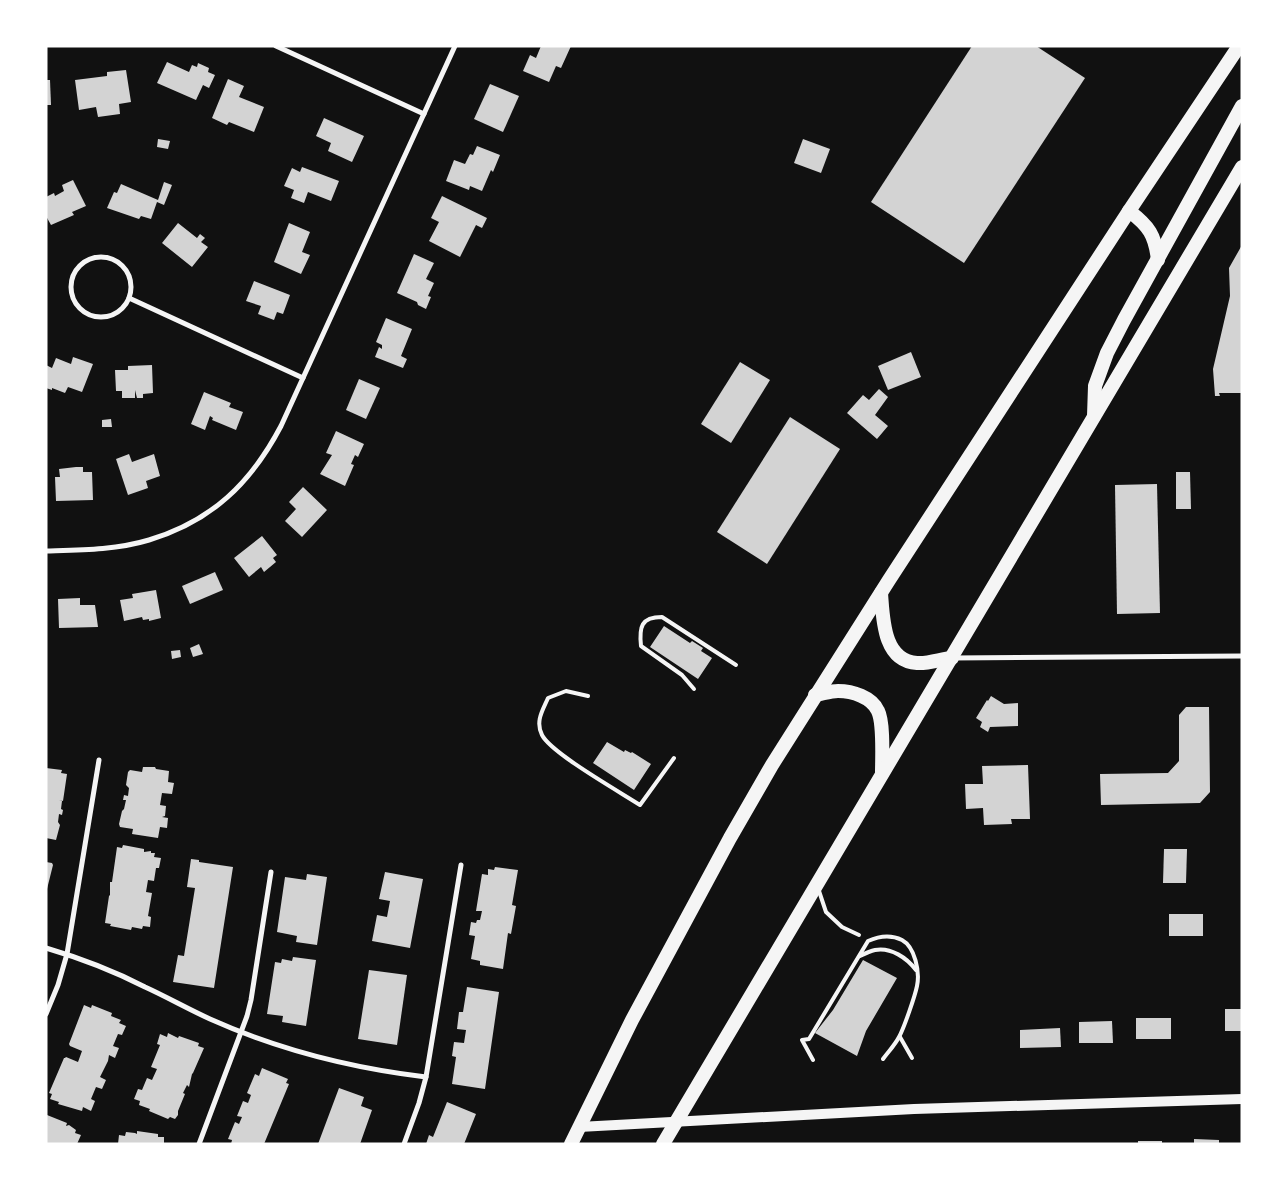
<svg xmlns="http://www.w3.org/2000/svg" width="1288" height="1190" font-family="'IBM Plex Sans',sans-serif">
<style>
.building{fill:#d3d3d3}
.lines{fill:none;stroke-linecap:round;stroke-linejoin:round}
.service{stroke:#f5f5f5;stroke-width:4}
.minor{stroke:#f5f5f5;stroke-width:5}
.secondary{stroke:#f5f5f5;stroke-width:10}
.trunk{stroke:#f5f5f5;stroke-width:14}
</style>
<rect width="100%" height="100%" fill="#111"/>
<g class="building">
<path d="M 541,46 L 571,46 L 561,68 L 556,66 L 549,82 L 523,71 L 530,55 L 536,58 Z"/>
<path d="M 972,46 L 1036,46 L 1085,78 L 964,263 L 871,202 Z"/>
<path d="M 167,62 L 189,72 L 192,65 L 197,67 L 198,63 L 209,68 L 208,72 L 215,75 L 209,88 L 203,85 L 196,100 L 157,83 Z"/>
<path d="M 126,70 L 131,102 L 119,104 L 120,114 L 98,117 L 96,107 L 79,110 L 75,80 L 107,76 L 107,72 Z"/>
<path d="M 228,79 L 244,86 L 239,97 L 264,107 L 254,132 L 229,122 L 227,125 L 212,118 Z"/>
<path d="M 46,80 L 50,80 L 51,105 L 46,105 Z"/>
<path d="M 490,84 L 519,96 L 503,132 L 474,119 Z"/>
<path d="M 324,118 L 364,136 L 352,162 L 328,151 L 331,143 L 316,136 Z"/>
<path d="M 158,139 L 170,141 L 168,149 L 157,147 Z"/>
<path d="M 803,139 L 830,149 L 821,173 L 794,163 Z"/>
<path d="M 477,146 L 500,155 L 493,172 L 491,170 L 482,191 L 470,186 L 469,190 L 446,181 L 454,160 L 465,164 L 470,154 L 473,155 Z"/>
<path d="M 302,167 L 339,181 L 331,201 L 308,192 L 304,203 L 291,198 L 294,190 L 284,186 L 292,168 L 300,172 Z"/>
<path d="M 73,180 L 86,206 L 72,212 L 74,215 L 51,225 L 46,216 L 46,197 L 54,193 L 55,196 L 64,191 L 62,185 Z"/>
<path d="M 164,182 L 172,185 L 164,205 L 157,202 L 151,219 L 141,216 L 139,219 L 107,208 L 114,192 L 117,193 L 121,184 L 158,200 Z"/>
<path d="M 442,196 L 487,218 L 482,228 L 476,225 L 460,257 L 429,241 L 439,222 L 431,218 Z"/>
<path d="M 178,223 L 197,238 L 200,234 L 205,238 L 201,242 L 208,247 L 192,267 L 162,243 Z"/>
<path d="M 289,223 L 310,232 L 302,252 L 310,255 L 301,274 L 274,262 Z"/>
<path d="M 1242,245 L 1242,393 L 1219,393 L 1220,396 L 1215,396 L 1213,369 L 1230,296 L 1229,268 Z"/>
<path d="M 414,254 L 434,263 L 426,279 L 434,283 L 428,296 L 431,297 L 426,309 L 418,305 L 417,302 L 397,293 Z"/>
<path d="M 254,281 L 290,295 L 283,314 L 277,312 L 274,320 L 258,314 L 261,306 L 246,301 Z"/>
<path d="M 386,318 L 412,329 L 401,356 L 407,359 L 403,368 L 375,357 L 379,347 L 382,349 L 382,345 L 376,342 Z"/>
<path d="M 911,352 L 921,377 L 888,390 L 878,366 Z"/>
<path d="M 73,357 L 93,364 L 82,392 L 68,387 L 65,393 L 52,388 L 52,390 L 46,388 L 46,365 L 52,368 L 56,358 L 71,364 Z"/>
<path d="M 740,362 L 770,380 L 731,443 L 701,424 Z"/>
<path d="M 152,365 L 153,393 L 143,394 L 143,398 L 137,398 L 135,390 L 135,398 L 122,398 L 122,391 L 116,391 L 115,370 L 128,370 L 128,366 Z"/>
<path d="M 359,379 L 380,388 L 366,419 L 346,410 Z"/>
<path d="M 879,389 L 888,397 L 875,415 L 888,426 L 877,439 L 847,413 L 863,395 L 869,400 Z"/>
<path d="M 204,392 L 231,403 L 229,407 L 243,412 L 236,430 L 212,420 L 213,418 L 210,416 L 205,430 L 191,424 Z"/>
<path d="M 790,417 L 840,449 L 767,564 L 717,532 Z"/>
<path d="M 111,419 L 112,427 L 102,427 L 102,420 Z"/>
<path d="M 336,431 L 364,444 L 358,457 L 355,455 L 351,464 L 354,465 L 345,486 L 320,474 L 332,455 L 326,453 Z"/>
<path d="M 129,454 L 132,462 L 154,454 L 160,476 L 146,481 L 148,488 L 128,495 L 116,459 Z"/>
<path d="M 76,467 L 83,467 L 83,472 L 92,472 L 93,500 L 56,501 L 55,477 L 60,477 L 59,469 Z"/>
<path d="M 1176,472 L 1190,472 L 1191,509 L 1176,509 Z"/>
<path d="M 1157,484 L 1160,613 L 1117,614 L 1115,485 Z"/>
<path d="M 303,487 L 327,510 L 302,537 L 285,521 L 296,509 L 289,502 Z"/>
<path d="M 262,536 L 277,555 L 273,558 L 276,562 L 264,572 L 261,567 L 249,577 L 234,558 Z"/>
<path d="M 215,572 L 223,590 L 190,604 L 182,586 Z"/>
<path d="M 156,590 L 161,618 L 149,621 L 149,619 L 143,620 L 142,617 L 124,621 L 120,600 L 133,598 L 132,594 Z"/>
<path d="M 80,598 L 80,605 L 95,605 L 98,627 L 59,628 L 58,599 Z"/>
<path d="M 664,626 L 690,643 L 692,641 L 703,648 L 701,651 L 712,658 L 698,679 L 650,647 Z"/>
<path d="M 199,644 L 203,654 L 193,657 L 190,648 Z"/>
<path d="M 180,650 L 181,657 L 172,659 L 171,651 Z"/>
<path d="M 991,696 L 1004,704 L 1018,703 L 1018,726 L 990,727 L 988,732 L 980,727 L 982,722 L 976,718 L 987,700 L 988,701 Z"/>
<path d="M 1186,707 L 1209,707 L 1210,792 L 1200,803 L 1101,805 L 1100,774 L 1168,773 L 1179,761 L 1179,715 Z"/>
<path d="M 607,742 L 624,752 L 625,750 L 631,753 L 632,752 L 651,764 L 634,790 L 593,763 Z"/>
<path d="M 1028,765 L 1030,819 L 1011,819 L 1012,824 L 984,825 L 983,808 L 966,809 L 965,784 L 983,784 L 982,766 Z"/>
<path d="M 143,767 L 155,767 L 156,769 L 169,771 L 168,782 L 174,783 L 172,794 L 162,793 L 160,805 L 166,806 L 165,816 L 162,817 L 168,818 L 167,828 L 160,827 L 158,838 L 132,834 L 133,829 L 120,827 L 119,824 L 122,811 L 124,809 L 126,800 L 123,800 L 124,795 L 128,796 L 129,788 L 126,785 L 128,772 L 130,770 L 142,772 Z"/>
<path d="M 46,768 L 62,770 L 61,773 L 67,774 L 63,801 L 59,800 L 62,801 L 61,809 L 63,810 L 62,815 L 59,814 L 58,822 L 60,825 L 56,840 L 46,838 Z"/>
<path d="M 123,845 L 144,849 L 144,852 L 151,851 L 151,853 L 155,853 L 154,857 L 161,858 L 159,868 L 156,868 L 154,881 L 148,880 L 146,892 L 152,893 L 148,916 L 151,917 L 150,927 L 143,926 L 142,929 L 132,927 L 131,930 L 110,926 L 111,924 L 105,923 L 109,896 L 110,895 L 110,882 L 112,882 L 117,847 L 122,848 Z"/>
<path d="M 1164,849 L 1187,849 L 1186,883 L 1163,883 Z"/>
<path d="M 191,859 L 199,860 L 199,862 L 233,867 L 214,988 L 173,982 L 178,955 L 184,956 L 195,888 L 187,887 Z"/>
<path d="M 46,862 L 52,863 L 53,865 L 47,889 Z"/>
<path d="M 495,867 L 518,870 L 512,905 L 516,906 L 511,934 L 508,933 L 503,969 L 480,965 L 480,961 L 471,959 L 475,936 L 469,935 L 471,922 L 476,923 L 477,920 L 480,920 L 482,911 L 476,911 L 482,874 L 488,875 L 488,869 L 494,870 Z"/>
<path d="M 385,872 L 423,879 L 410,948 L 372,941 L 377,915 L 387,917 L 390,901 L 379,899 Z"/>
<path d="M 307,874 L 327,877 L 317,945 L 296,942 L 297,936 L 277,932 L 285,877 L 306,880 Z"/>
<rect x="1169" y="914" width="34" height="22"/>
<path d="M 293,957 L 316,960 L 306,1026 L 282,1022 L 283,1016 L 267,1014 L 275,962 L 281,963 L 282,959 L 292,961 Z"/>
<path d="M 863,960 L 897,978 L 866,1031 L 857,1056 L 815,1033 L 833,1010 Z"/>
<path d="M 369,970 L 407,975 L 397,1045 L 358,1039 Z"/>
<path d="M 467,987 L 499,992 L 485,1089 L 452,1084 L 456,1057 L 452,1056 L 454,1042 L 464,1043 L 466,1030 L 457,1029 L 459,1012 L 463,1012 Z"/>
<path d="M 84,1005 L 91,1008 L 92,1005 L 112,1013 L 111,1016 L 121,1020 L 119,1023 L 126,1026 L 122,1035 L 118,1034 L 113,1046 L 119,1048 L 115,1058 L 109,1055 L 108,1061 L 100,1077 L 106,1080 L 102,1089 L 96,1087 L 91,1099 L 95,1101 L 91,1111 L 83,1107 L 82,1111 L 58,1104 L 59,1102 L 50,1099 L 52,1094 L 49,1093 L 64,1058 L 65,1058 L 66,1057 L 78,1062 L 82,1051 L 70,1046 L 69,1044 Z"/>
<rect x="1225" y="1009" width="17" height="22"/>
<rect x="1136" y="1018" width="35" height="21"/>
<path d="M 1112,1021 L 1113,1043 L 1079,1043 L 1079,1022 Z"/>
<path d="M 1060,1028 L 1061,1047 L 1020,1048 L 1020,1030 Z"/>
<path d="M 168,1033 L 178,1038 L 179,1036 L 199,1043 L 198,1046 L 204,1048 L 193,1073 L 192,1074 L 189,1087 L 187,1085 L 183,1093 L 185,1094 L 178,1111 L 178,1115 L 175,1119 L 170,1117 L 168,1119 L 149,1111 L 150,1109 L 139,1105 L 140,1101 L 134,1099 L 138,1089 L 142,1090 L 147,1078 L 152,1080 L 157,1069 L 151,1067 L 160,1045 L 157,1044 L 160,1034 L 167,1037 Z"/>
<path d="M 262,1068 L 288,1079 L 286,1083 L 289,1084 L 264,1144 L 231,1144 L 232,1140 L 228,1139 L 235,1122 L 239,1124 L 242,1117 L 237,1116 L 243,1101 L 248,1103 L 251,1095 L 247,1093 L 255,1074 L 259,1076 Z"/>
<path d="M 339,1088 L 364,1097 L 361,1106 L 372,1110 L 360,1144 L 318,1144 Z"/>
<path d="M 447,1102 L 476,1114 L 464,1144 L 426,1144 L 429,1135 L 433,1137 Z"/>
<path d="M 47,1115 L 67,1123 L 66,1126 L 69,1125 L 76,1130 L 75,1133 L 81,1135 L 77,1144 L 46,1144 Z"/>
<path d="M 137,1131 L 158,1134 L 158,1137 L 164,1137 L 164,1144 L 118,1144 L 119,1135 L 125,1136 L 126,1132 L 135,1133 L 137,1134 Z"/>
<path d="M 1194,1139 L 1219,1140 L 1219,1144 L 1194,1144 Z"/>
<rect x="1138" y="1141" width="24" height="3"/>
</g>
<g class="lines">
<g class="service">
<path d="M 694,689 L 682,675 L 641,646 C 639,627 641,617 662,617 L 736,665"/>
<path d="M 588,696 L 566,691 L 548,698 C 543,710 535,721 542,735 C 551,753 620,792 640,805 L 674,758"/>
<path d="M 818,888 L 826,912 L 842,927 L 859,935"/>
<path d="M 860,956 C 864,954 870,951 875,950 C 891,947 907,958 916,970"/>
<path d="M 900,1037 L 912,1058"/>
<path d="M 813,1060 L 802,1040 L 809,1039 L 868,941 C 879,936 890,934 902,940 C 915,947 920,972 917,986 C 915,996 904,1028 899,1037 C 895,1045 888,1052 883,1059"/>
</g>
<g class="minor">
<path d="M 276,46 L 424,114"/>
<circle cx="101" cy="287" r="30"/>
<path d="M 129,298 L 303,378"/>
<path d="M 46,551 C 80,550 116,550 149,540 C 212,521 251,483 281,426 L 455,46"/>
<path d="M 952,658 L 1242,656"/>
<path d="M 46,948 C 80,958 114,971 145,987 C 167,997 188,1009 210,1019 C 279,1050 351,1068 426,1077"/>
<path d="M 46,1014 L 58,985 L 67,954 L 99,760"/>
<path d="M 199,1144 L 247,1016 L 251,1000 L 271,872"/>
<path d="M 404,1144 L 419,1103 L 426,1077 L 461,865"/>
</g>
<path class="secondary" d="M 579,1127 L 914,1109 L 1242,1099"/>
<g class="trunk">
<path d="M 1129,211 C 1149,226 1155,235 1158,260"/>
<path d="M 1094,416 L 1095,386 L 1107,353 L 1124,320 L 1242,106"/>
<path d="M 881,593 C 883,618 883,661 917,663 C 928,664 941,659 952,658"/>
<path d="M 815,695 C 822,694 831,691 838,691 C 852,691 872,697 878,711 C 884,723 882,759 882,773"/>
<path d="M 571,1144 L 632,1020 L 730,838 L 772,765 L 889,580 L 1129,211 L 1239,46"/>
<path d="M 663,1144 L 1242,167"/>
</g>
</g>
<rect width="1288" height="1190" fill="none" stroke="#ffffff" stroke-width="95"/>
</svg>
